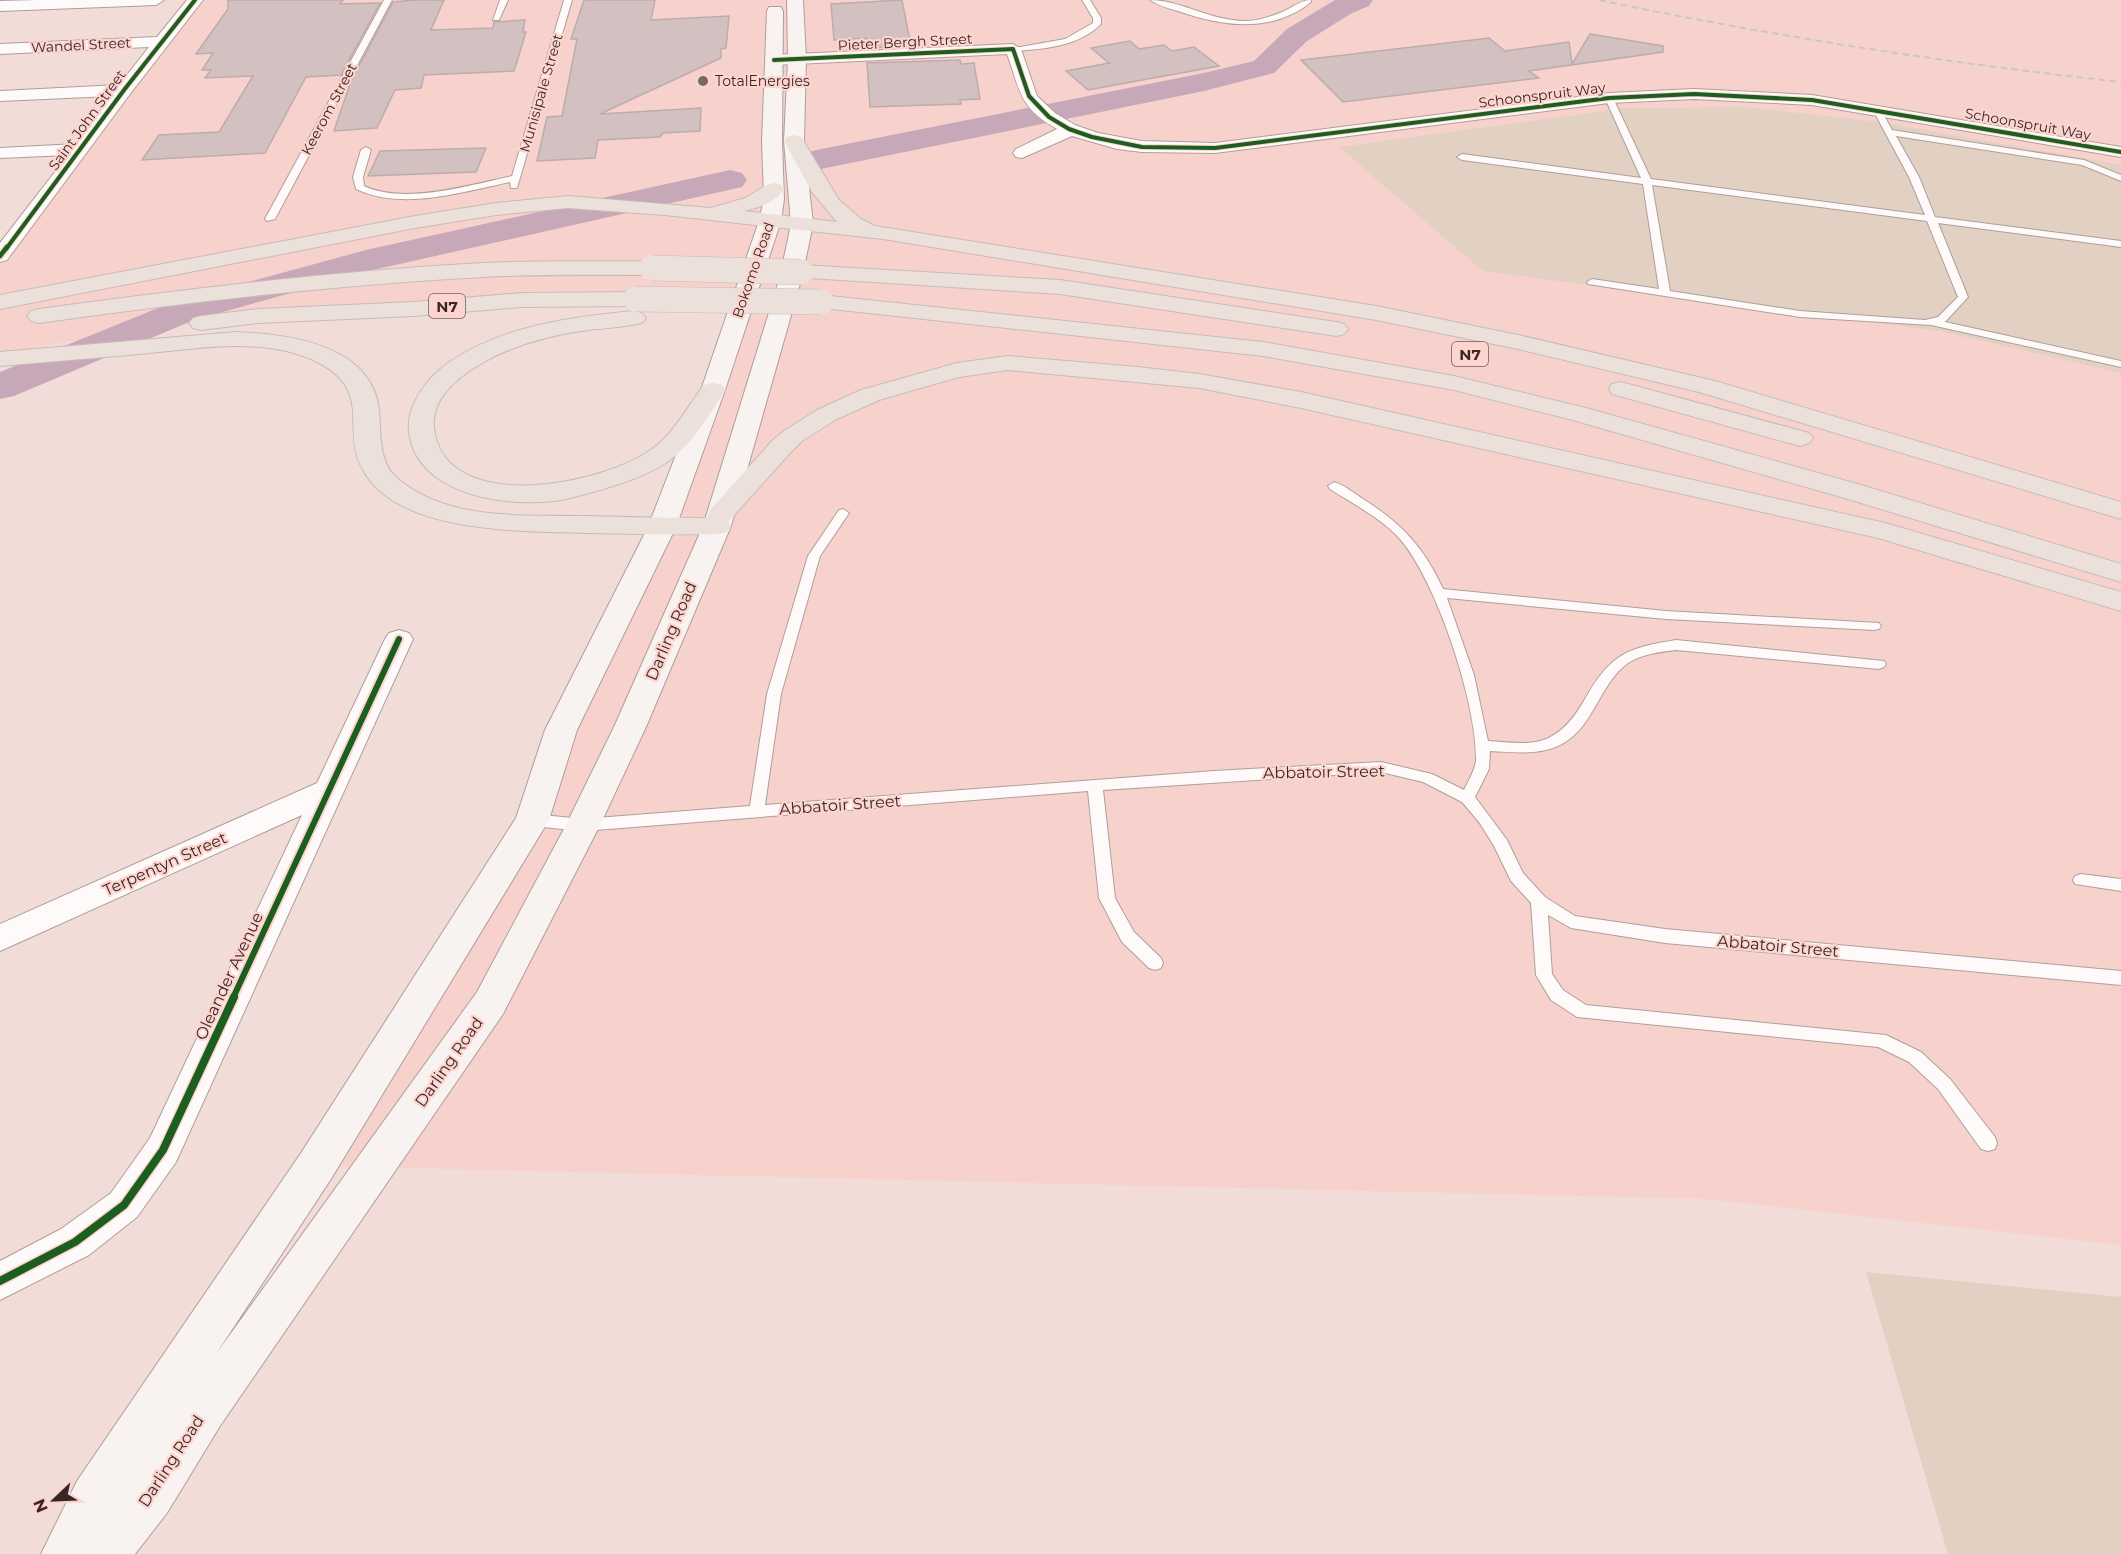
<svg xmlns="http://www.w3.org/2000/svg" width="2121" height="1554" font-family="Montserrat,sans-serif">
<style>
.built{fill:#f7d2cd}
.green{fill:#e2d0c3}
.lines{fill:none;stroke-linecap:round;stroke-linejoin:round}
.river{fill:#c7a8b9;fill-rule:evenodd}
.building{fill:#d3c0c1;stroke:#bcacab;stroke-width:1.5}
.lane-casing{stroke:#ae9e9b;stroke-width:2}
.street-casing{stroke:#ae9e9b;stroke-width:2}
.secondary-casing{stroke:#ae9e9b;stroke-width:2}
.highway-casing{stroke:#c7bbb9;stroke-width:2}
.lane{fill:#fdfaf9;fill-rule:evenodd}
.street{fill:#fdfaf9;fill-rule:evenodd}
.secondary{fill:#f8f2f0;fill-rule:evenodd}
.highway{fill:#ece0da;fill-rule:evenodd}
.rail{stroke:#ccc6c5;stroke-width:2;stroke-dasharray:7 4;stroke-linecap:butt}
.highway-bridge-casing{stroke:#c7bbb9;stroke-width:26;stroke-linecap:butt}
.highway-bridge{stroke:#ece0da;stroke-width:25}
.cycleway-far3-casing{stroke:#fdd4ce;stroke-width:6}
.cycleway-far2-casing{stroke:#fdd4ce;stroke-width:8}
.cycleway-far1-casing{stroke:#fdd4ce;stroke-width:10}
.cycleway-casing{stroke:#fdd4ce;stroke-width:11}
.cycleway-far3{stroke:#1b5e20;stroke-width:4}
.cycleway-far2{stroke:#1b5e20;stroke-width:4.5}
.cycleway-far1{stroke:#1b5e20;stroke-width:6}
.cycleway{stroke:#1b5e20;stroke-width:8}
.poi-dot{fill:#786764;stroke:#fdd4ce;stroke-width:2}
.labels{text-anchor:middle;dominant-baseline:central;stroke-width:4.5;stroke-linejoin:round;paint-order:stroke}
.far-street-label{font-size:14px;fill:#372826;stroke:#fdd4ce}
.far-poi-label{font-size:14px;fill:#372826;stroke:#fdd4ce;text-anchor:start}
.shield{fill:#fdd4ce;stroke:#725c58;stroke-width:1.5}
.shield-label{font-size:15px;font-weight:bold;fill:#372826}
.street-label{font-size:16px;fill:#372826;stroke:#fdd4ce}
</style>
<rect width="100%" height="100%" fill="#f2dcd8"/>
<path class="built" d="M 195,0 L 2121,0 L 2121,1245 L 1705,1199 L 316,1166 L 532,820 L 662,527 L 741,303 L 636,299 L 259,316 L 123,332 L 0,354 L 0,256 Z"/>
<g class="green">
<path d="M 1745,107 L 1880,122 L 2121,165 L 2121,373 L 1940,331 L 1483,271 L 1339,147 L 1627,108 Z"/>
<path d="M 1866,1272 L 2121,1297 L 2121,1554 L 1948,1554 Z"/>
</g>
<g class="lines">
<g class="river">
<path d="M 1335,0 L 1373,0 L 1369,6 L 1352,13 L 1307,41 L 1274,73 L 1204,91 L 821,169 L 809,166 L 805,159 L 809,152 L 821,149 L 1204,73 L 1254,61 L 1287,29 Z"/>
<path d="M 730,170 L 742,173 L 747,180 L 742,187 L 373,270 L 194,320 L 14,396 L 0,399 L 0,372 L 168,304 L 366,250 Z"/>
</g>
</g>
<g class="building">
<path d="M 228,0 L 343,0 L 340,4 L 380,3 L 341,75 L 306,77 L 265,153 L 142,160 L 159,135 L 219,132 L 253,76 L 205,78 L 211,70 L 202,70 L 213,53 L 196,54 L 228,9 Z"/>
<path d="M 415,0 L 444,0 L 431,30 L 493,28 L 494,22 L 525,20 L 523,32 L 526,32 L 514,71 L 424,75 L 421,88 L 395,90 L 377,128 L 334,131 L 351,81 L 393,2 Z"/>
<path d="M 584,0 L 655,0 L 651,20 L 729,16 L 726,48 L 721,49 L 721,58 L 600,114 L 701,108 L 700,131 L 663,133 L 660,137 L 598,140 L 595,158 L 537,161 L 547,117 L 562,116 L 577,39 L 571,39 Z"/>
<path d="M 902,0 L 911,46 L 867,48 L 866,38 L 834,40 L 831,4 Z"/>
<path d="M 1590,34 L 1663,46 L 1663,52 L 1529,71 L 1539,78 L 1343,102 L 1301,60 L 1489,38 L 1505,51 L 1569,42 L 1572,64 Z"/>
<path d="M 1130,41 L 1139,49 L 1164,45 L 1172,51 L 1194,47 L 1219,66 L 1088,90 L 1066,71 L 1109,63 L 1091,48 Z"/>
<path d="M 960,60 L 961,64 L 974,63 L 980,99 L 960,100 L 961,104 L 870,107 L 867,63 Z"/>
<path d="M 486,148 L 476,172 L 368,176 L 380,151 Z"/>
</g>
<g class="lines">
<defs>
<g id="lane">
<path d="M 384,0 L 392,0 L 275,219 L 267,221 L 265,219 Z"/>
<path d="M 500,0 L 508,0 L 499,20 L 493,20 Z"/>
<path d="M 564,0 L 572,0 L 517,188 L 511,188 L 510,182 C 462,192 402,211 356,189 L 353,177 L 361,150 L 366,147 L 371,150 L 363,177 L 364,186 C 404,205 470,185 512,176 Z"/>
<path d="M 1082,0 L 1090,0 L 1101,18 L 1101,24 C 1078,47 1044,49 1013,51 L 1009,49 L 1065,39 L 1093,23 L 1093,18 Z"/>
<path d="M 1150,0 C 1181,0 1210,21 1246,21 C 1258,21 1270,17 1282,12 C 1292,8 1300,0 1311,0 L 1311,2 C 1273,33 1224,27 1181,12 C 1171,9 1159,6 1150,0 Z"/>
<path d="M 1609,95 L 1613,98 L 1651,179 L 1925,215 L 1909,177 L 1873,110 L 1877,107 L 1881,110 L 1892,130 L 2084,160 L 2121,175 L 2121,181 L 2082,165 L 1896,136 L 1919,177 L 1935,217 L 2121,241 L 2121,247 L 1938,223 L 1968,297 L 1945,322 L 2121,361 L 2121,367 L 1931,325 L 1800,317 L 1588,284 L 1587,282 L 1592,279 L 1659,289 L 1643,184 L 1462,160 L 1457,157 L 1462,154 L 1641,178 L 1605,98 ZM 1652,185 L 1927,221 L 1958,297 L 1938,317 L 1925,320 L 1800,311 L 1670,291 Z"/>
<path d="M 1334,482 C 1344,485 1354,493 1363,499 C 1401,523 1424,547 1443,589 L 1666,611 L 1879,623 L 1881,626 L 1879,629 L 1874,630 L 1666,619 L 1447,598 L 1474,675 L 1488,741 C 1508,742 1534,747 1552,736 C 1567,728 1577,713 1585,699 C 1611,654 1626,648 1676,640 L 1884,661 L 1886,664 L 1884,667 L 1879,669 L 1676,650 C 1660,652 1642,654 1628,663 C 1599,684 1594,727 1562,744 C 1540,756 1513,752 1490,751 L 1489,769 L 1475,797 L 1507,840 L 1523,873 L 1545,897 L 1575,916 L 1665,929 L 2121,971 L 2121,985 L 1665,943 L 1571,928 L 1548,915 L 1552,974 L 1563,990 L 1586,1005 L 1886,1035 L 1921,1052 L 1950,1079 L 1995,1137 L 1997,1143 L 1995,1149 L 1988,1151 L 1981,1149 L 1938,1089 L 1909,1062 L 1878,1047 L 1577,1017 L 1551,1000 L 1536,975 L 1531,903 L 1511,881 L 1494,846 L 1479,822 L 1462,802 L 1423,782 L 1381,772 L 1103,790 L 1115,898 L 1134,932 L 1161,958 L 1163,963 L 1161,968 L 1155,970 L 1149,968 L 1122,942 L 1099,898 L 1088,791 L 583,831 L 532,826 L 527,824 L 524,820 L 527,816 L 532,814 L 583,819 L 750,806 L 767,694 L 808,556 L 839,510 L 843,509 L 849,513 L 820,556 L 781,694 L 765,805 L 1214,771 L 1381,762 L 1432,774 L 1464,790 C 1468,781 1475,771 1476,760 C 1477,704 1437,582 1400,539 C 1381,518 1353,504 1330,489 L 1328,486 Z"/>
<path d="M 2081,874 L 2121,879 L 2121,891 L 2075,884 L 2073,880 L 2075,876 Z"/>
</g>
<g id="street">
<path d="M 37,0 L 164,0 L 156,5 L 0,11 L 0,1 Z"/>
<path d="M 187,0 L 203,0 L 130,94 L 7,260 L 0,262 L 0,243 L 68,155 L 0,158 L 0,148 L 77,144 L 111,96 L 0,101 L 0,91 L 119,85 L 149,47 L 0,54 L 0,44 L 157,37 Z"/>
<path d="M 1013,44 L 1021,49 L 1037,96 L 1055,113 L 1075,125 L 1098,133 L 1142,141 L 1215,143 L 1609,93 L 1694,89 L 1812,95 L 2121,147 L 2121,157 L 1812,105 L 1694,99 L 1609,103 L 1215,153 L 1142,152 L 1117,149 L 1072,136 L 1022,158 L 1016,157 L 1013,153 L 1016,149 L 1057,129 C 1019,107 1021,93 1007,54 L 774,65 L 766,60 L 774,55 Z"/>
<path d="M 399,630 L 409,633 L 413,639 L 176,1162 L 137,1217 L 89,1255 L 0,1300 L 0,1261 L 61,1229 L 111,1193 L 150,1138 L 302,815 L 0,951 L 0,924 L 317,783 L 385,639 L 389,633 Z"/>
</g>
<path id="secondary" d="M 787,0 L 803,0 L 806,59 L 804,141 L 813,224 L 802,277 L 731,526 L 646,727 L 600,825 L 503,1014 L 220,1426 L 167,1513 L 135,1554 L 41,1554 L 77,1481 L 301,1153 L 516,818 L 545,730 L 648,527 L 701,390 L 759,221 L 764,199 L 762,141 L 767,11 L 769,7 L 781,7 L 783,11 L 782,141 L 784,199 L 781,221 L 725,390 L 676,527 L 577,730 L 549,820 L 331,1179 L 216,1354 L 477,992 L 566,825 L 614,727 L 703,526 L 780,277 L 791,224 L 784,141 L 788,59 Z"/>
<g id="highway">
<path d="M 794,135 L 801,137 L 839,200 L 861,219 L 875,226 L 1376,306 L 1518,335 L 1715,381 L 2121,502 L 2121,519 L 1699,392 L 1518,349 L 1376,320 L 883,239 L 665,215 L 568,208 L 496,215 L 415,228 L 0,309 L 0,295 L 415,216 L 496,203 L 568,196 L 711,208 L 745,198 L 767,185 L 774,183 L 781,185 L 784,189 C 776,202 758,208 744,211 L 837,222 L 812,192 L 784,141 L 787,137 Z"/>
<path d="M 652,261 L 660,263 L 663,268 L 660,273 L 652,275 C 596,275 539,274 483,277 C 335,285 187,302 39,323 L 31,321 L 27,316 L 31,311 L 39,309 C 187,289 335,271 483,263 C 539,260 596,262 652,261 Z"/>
<path d="M 801,265 L 1060,280 L 1336,322 L 1344,324 L 1348,329 L 1344,334 L 1336,336 L 1060,294 L 793,277 L 790,272 L 793,267 Z"/>
<path d="M 636,292 L 644,294 L 647,299 L 644,304 L 636,306 L 523,307 L 413,316 L 259,323 L 201,330 L 193,328 L 189,323 L 193,318 L 201,316 L 259,309 L 413,302 L 523,293 Z"/>
<path d="M 821,295 L 1263,342 L 1454,376 L 1586,408 L 1861,485 L 2121,564 L 2121,582 L 1841,497 L 1569,419 L 1454,390 L 1263,356 L 813,307 L 809,302 L 813,297 Z"/>
<path d="M 634,311 L 642,313 L 646,318 L 642,323 C 625,327 606,328 588,330 C 552,335 516,344 484,362 C 461,375 431,397 434,427 C 443,518 608,485 656,446 C 676,430 689,404 704,385 L 713,383 L 722,385 L 725,390 C 711,412 696,438 676,455 C 657,473 618,485 593,492 C 580,495 567,500 554,501 C 502,507 417,494 409,432 C 406,405 427,378 448,363 C 501,326 570,317 634,311 Z"/>
<path d="M 236,332 C 288,334 371,344 379,409 C 381,432 378,462 397,478 C 447,521 523,515 585,516 C 626,517 666,518 707,518 L 710,510 L 773,440 L 784,431 L 817,410 L 861,390 L 957,363 L 1008,356 L 1138,367 L 1199,374 L 1301,392 L 1885,523 L 2121,592 L 2121,611 L 1878,538 L 1301,408 L 1199,388 L 1008,370 L 959,377 L 879,400 L 835,420 L 802,441 L 791,452 L 728,522 L 731,526 L 727,532 L 717,534 C 675,535 632,534 590,533 C 526,531 398,535 363,470 C 340,429 374,392 319,363 C 265,335 198,349 140,354 C 94,358 47,362 0,366 L 0,352 Z"/>
<path d="M 1621,382 L 1809,433 L 1813,438 L 1809,443 L 1800,446 L 1612,394 L 1609,389 L 1612,384 Z"/>
</g>
</defs>
<use href="#lane" class="lane-casing"/>
<use href="#street" class="street-casing"/>
<use href="#secondary" class="secondary-casing"/>
<use href="#highway" class="highway-casing"/>
<use href="#lane" class="lane"/>
<use href="#street" class="street"/>
<use href="#secondary" class="secondary"/>
<use href="#highway" class="highway"/>
<path class="rail" d="M 1599,0 C 1772,36 1946,63 2121,82"/>
<defs>
<g id="highway-bridge">
<path d="M 652,268 L 801,272"/>
<path d="M 636,299 L 821,302"/>
</g>
</defs>
<use href="#highway-bridge" class="highway-bridge-casing"/>
<use href="#highway-bridge" class="highway-bridge"/>
<defs>
<g id="cycleway-far3">
<path d="M 774,60 L 1013,49 L 1029,96 L 1049,117 L 1069,129 L 1092,137 L 1142,147 L 1215,148 L 1609,98 L 1694,94 L 1812,100 L 2121,152"/>
<path d="M 6,249 L 124,90 L 195,0"/>
</g>
<path id="cycleway-far2" d="M 0,256 L 7,247"/>
<path id="cycleway-far1" d="M 233,998 L 399,639"/>
<path id="cycleway" d="M 0,1281 L 75,1242 L 124,1205 L 163,1150 L 234,997"/>
</defs>
<use href="#cycleway-far3" class="cycleway-far3-casing"/>
<use href="#cycleway-far2" class="cycleway-far2-casing"/>
<use href="#cycleway-far1" class="cycleway-far1-casing"/>
<use href="#cycleway" class="cycleway-casing"/>
<use href="#cycleway-far3" class="cycleway-far3"/>
<use href="#cycleway-far2" class="cycleway-far2"/>
<use href="#cycleway-far1" class="cycleway-far1"/>
<use href="#cycleway" class="cycleway"/>
</g>
<circle class="poi-dot" cx="703" cy="81" r="6"/>
<g class="labels">
<g class="far-street-label">
<text transform="translate(905 42) rotate(-3)">Pieter Bergh Street</text>
<text transform="translate(81 45) rotate(-3)">Wandel Street</text>
<text transform="translate(541 93) rotate(-74)">Munisipale Street</text>
<text transform="translate(1542 95) rotate(-7)">Schoonspruit Way</text>
<text transform="translate(329 109) rotate(-62)">Keerom Street</text>
<text transform="translate(87 120) rotate(-54)">Saint John Street</text>
<text transform="translate(2028 124) rotate(10)">Schoonspruit Way</text>
<text transform="translate(753 270) rotate(-71)">Bokomo Road</text>
</g>
<g class="far-poi-label">
<text x="715" y="81">TotalEnergies</text>
</g>
<g class="shield">
<rect x="429" y="294" width="36" height="24" rx="4.5"/>
<rect x="1452" y="342" width="36" height="24" rx="4.5"/>
</g>
<g class="shield-label">
<text x="447" y="306">N7</text>
<text x="1470" y="354">N7</text>
</g>
<g class="street-label">
<text transform="translate(671 631) rotate(-67)">Darling Road</text>
<text transform="translate(1324 772) rotate(-1)">Abbatoir Street</text>
<text transform="translate(840 805) rotate(-4)">Abbatoir Street</text>
<text transform="translate(165 864) rotate(-24)">Terpentyn Street</text>
<text transform="translate(1778 946) rotate(5)">Abbatoir Street</text>
<text transform="translate(229 976) rotate(-65)">Oleander Avenue</text>
<text transform="translate(449 1062) rotate(-55)">Darling Road</text>
<text transform="translate(171 1461) rotate(-57)">Darling Road</text>
</g>
</g>
<g transform="translate(54 1500) rotate(247)" stroke="#fdd4ce" stroke-width="4.5" paint-order="stroke">
<path d="M0-4.5L10 22L0 15L-10 22Z" fill="#372826"/>
<text y="-9" font-size="16" font-weight="bold" text-anchor="middle" fill="#372826">N</text>
</g>
</svg>
